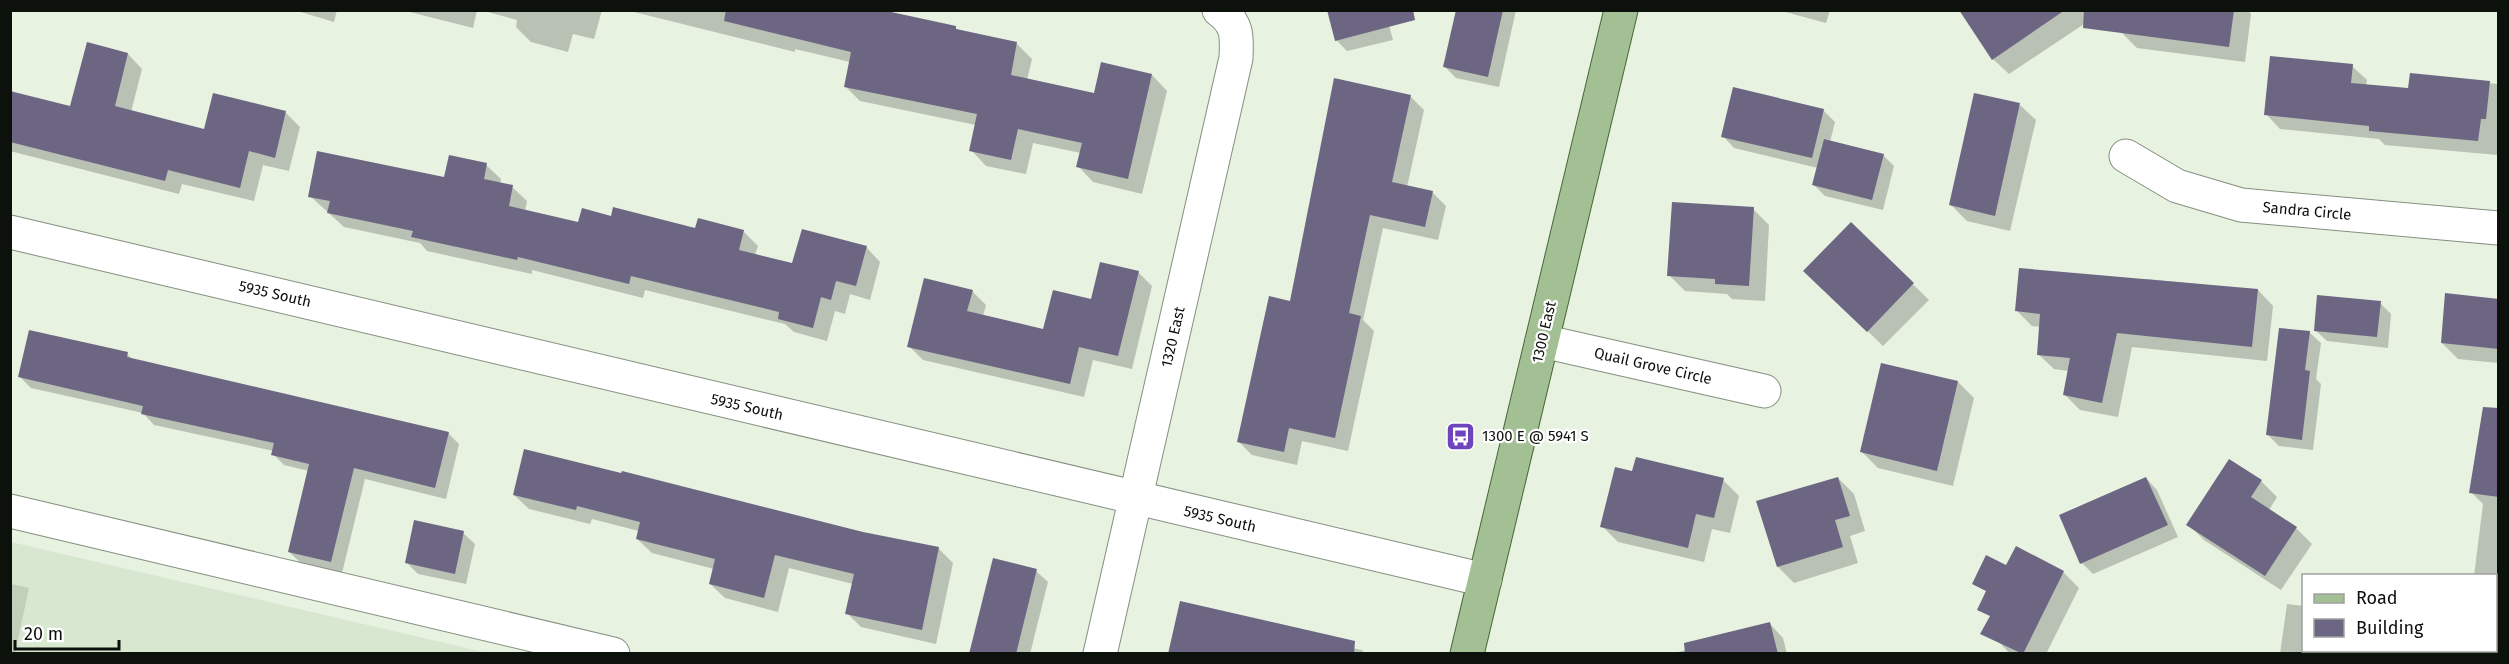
<svg xmlns="http://www.w3.org/2000/svg" width="2509" height="664" font-family="'Fira Sans',sans-serif">
<style>
.built{fill:#d7e7d0}
.green{fill:#c2d0bb}
.shadow{fill:#0003}
.building{fill:#6c6682}
.lines{fill:none;stroke-linecap:round;stroke-linejoin:round}
.minor-casing{stroke:#858f80;stroke-width:35}
.major-casing{stroke:#476736;stroke-width:35}
.minor{stroke:#fff;stroke-width:33}
.major{stroke:#a3c094;stroke-width:33}
.labels{text-anchor:middle;dominant-baseline:central;stroke-width:4.5;stroke-linejoin:round;paint-order:stroke}
.street-label{font-size:15px;fill:#0d110c;stroke:#fff}
.poi-label{font-size:15px;fill:#0d110c;stroke:#fff;text-anchor:start}
</style>
<rect width="100%" height="100%" fill="#e7f2e1"/>
<path class="built" d="M 11,542 L 488,653 L 11,654 Z"/>
<path class="green" d="M 11,584 L 29,588 L 15,653 L 11,653 Z"/>
<g class="shadow">
<path d="M 294,10 L 337,10 L 334,22 Z"/>
<path d="M 402,10 L 477,10 L 473,28 Z"/>
<path d="M 480,10 L 602,10 L 594,39 L 573,34 L 568,52 L 531,42 L 516,27 L 517,20 Z"/>
<path d="M 626,10 L 880,10 L 1017,44 L 1032,59 L 1027,80 L 1095,95 L 1152,75 L 1167,91 L 1142,194 L 1093,182 L 1078,166 L 1081,153 L 1033,143 L 1026,174 L 986,166 L 971,150 L 976,125 L 860,101 L 845,86 L 850,62 L 795,49 L 795,52 Z"/>
<path d="M 1385,10 L 1393,40 L 1347,51 L 1336,40 Z"/>
<path d="M 1457,10 L 1516,10 L 1499,87 L 1456,78 L 1445,67 Z"/>
<path d="M 1778,10 L 1830,10 L 1826,23 Z"/>
<path d="M 1979,10 L 2097,10 L 2099,14 L 2009,74 L 1993,59 Z"/>
<path d="M 2124,10 L 2248,10 L 2251,14 L 2245,62 L 2137,48 L 2121,32 Z"/>
<path d="M 88,44 L 128,54 L 142,69 L 131,112 L 205,131 L 286,113 L 300,127 L 289,171 L 263,165 L 254,201 L 182,184 L 179,194 L 10,151 L 10,92 L 71,107 Z"/>
<path d="M 2352,66 L 2367,80 L 2366,86 L 2410,90 L 2411,75 L 2498,84 L 2498,155 L 2385,145 L 2379,139 L 2280,129 L 2266,114 Z"/>
<path d="M 1410,96 L 1424,110 L 1407,187 L 1432,192 L 1446,206 L 1438,240 L 1383,228 L 1363,320 L 1374,331 L 1348,451 L 1302,441 L 1297,465 L 1252,455 L 1239,442 L 1291,303 Z"/>
<path d="M 2020,105 L 2036,120 L 2010,231 L 1967,221 L 1951,205 Z"/>
<path d="M 1823,110 L 1835,122 L 1830,142 L 1883,155 L 1894,166 L 1883,210 L 1825,196 L 1814,185 L 1818,168 L 1734,148 L 1723,136 Z"/>
<path d="M 486,165 L 501,179 L 500,184 L 512,187 L 527,201 L 525,211 L 579,224 L 612,217 L 696,230 L 743,231 L 758,246 L 755,255 L 794,265 L 866,247 L 880,262 L 870,300 L 850,294 L 845,314 L 835,311 L 827,341 L 794,332 L 785,324 L 645,290 L 643,298 L 532,270 L 532,274 L 427,251 L 420,243 L 344,227 L 310,196 L 445,178 Z"/>
<path d="M 1753,209 L 1769,225 L 1765,301 L 1732,299 L 1727,294 L 1685,291 L 1669,275 Z"/>
<path d="M 1851,224 L 1929,300 L 1883,346 L 1821,286 Z"/>
<path d="M 1138,272 L 1152,286 L 1132,369 L 1093,360 L 1084,397 L 923,360 L 909,346 L 972,291 L 986,305 L 983,316 L 1045,331 Z"/>
<path d="M 2147,279 L 2258,290 L 2273,306 L 2267,361 L 2132,347 L 2118,417 L 2080,410 L 2065,395 L 2069,371 L 2054,369 L 2038,354 L 2041,327 L 2032,326 L 2017,311 L 2147,282 Z"/>
<path d="M 2498,300 L 2498,363 L 2458,359 L 2442,343 Z"/>
<path d="M 2380,303 L 2391,314 L 2388,348 L 2327,341 L 2315,330 Z"/>
<path d="M 2309,332 L 2321,343 L 2316,379 L 2321,384 L 2313,450 L 2279,446 L 2268,435 Z"/>
<path d="M 127,354 L 134,361 L 448,433 L 459,444 L 446,499 L 365,479 L 342,573 L 301,563 L 289,552 L 309,471 L 284,465 L 273,454 L 274,451 L 154,425 L 143,413 L 31,388 L 20,377 Z"/>
<path d="M 1882,365 L 1958,382 L 1974,398 L 1953,486 L 1878,468 L 1862,452 Z"/>
<path d="M 2498,407 L 2498,654 L 2466,654 L 2467,650 L 2496,650 L 2496,576 L 2474,576 L 2483,504 L 2471,492 L 2494,436 Z"/>
<path d="M 2230,461 L 2261,481 L 2277,497 L 2269,510 L 2296,528 L 2312,544 L 2281,590 L 2204,540 L 2188,524 Z"/>
<path d="M 1633,473 L 1723,480 L 1739,496 L 1730,533 L 1712,529 L 1704,562 L 1618,542 L 1602,526 Z"/>
<path d="M 1838,478 L 1854,494 L 1865,531 L 1850,536 L 1858,563 L 1794,583 L 1778,567 L 1758,502 Z"/>
<path d="M 2146,478 L 2157,490 L 2178,537 L 2093,574 L 2082,563 Z"/>
<path d="M 514,495 L 862,534 L 939,549 L 953,563 L 936,644 L 861,627 L 847,613 L 853,584 L 789,568 L 778,612 L 725,598 L 710,584 L 714,569 L 652,553 L 637,539 L 639,531 L 592,519 L 590,524 L 529,509 Z"/>
<path d="M 463,533 L 475,544 L 466,584 L 418,574 L 406,562 Z"/>
<path d="M 2022,551 L 2063,572 L 2079,588 L 2046,654 L 2010,654 L 1999,642 Z"/>
<path d="M 1036,571 L 1048,582 L 1030,654 L 971,654 Z"/>
<path d="M 2287,604 L 2304,606 L 2304,650 L 2349,650 L 2348,654 L 2280,654 Z"/>
<path d="M 1770,624 L 1783,638 L 1787,654 L 1670,654 L 1718,642 Z"/>
<path d="M 1314,640 L 1362,650 L 1365,654 L 1170,654 Z"/>
</g>
<g class="building">
<path d="M 726,10 L 882,10 L 956,26 L 956,29 L 1017,42 L 1011,75 L 1094,93 L 1101,62 L 1152,74 L 1128,179 L 1076,167 L 1082,143 L 1018,129 L 1011,160 L 969,151 L 977,114 L 844,87 L 851,52 L 724,21 Z"/>
<path d="M 1327,10 L 1413,10 L 1415,20 L 1335,41 Z"/>
<path d="M 1456,10 L 1503,10 L 1488,77 L 1443,67 Z"/>
<path d="M 1959,10 L 2065,10 L 1992,60 Z"/>
<path d="M 2084,10 L 2234,10 L 2229,47 L 2083,28 Z"/>
<path d="M 87,42 L 128,53 L 115,106 L 204,129 L 213,93 L 286,111 L 275,158 L 249,151 L 240,188 L 168,170 L 165,181 L 10,142 L 10,91 L 70,106 Z"/>
<path d="M 2270,56 L 2353,64 L 2351,83 L 2408,88 L 2410,73 L 2490,81 L 2486,119 L 2481,119 L 2478,141 L 2369,131 L 2369,126 L 2264,115 Z"/>
<path d="M 1334,78 L 1411,95 L 1392,182 L 1433,191 L 1425,227 L 1370,215 L 1349,313 L 1361,316 L 1335,438 L 1289,428 L 1284,452 L 1237,442 L 1269,296 L 1290,301 Z"/>
<path d="M 1733,87 L 1824,109 L 1812,158 L 1721,137 Z"/>
<path d="M 1974,93 L 2020,103 L 1995,216 L 1949,205 Z"/>
<path d="M 1824,139 L 1884,154 L 1872,200 L 1812,185 Z"/>
<path d="M 317,151 L 444,177 L 449,155 L 487,163 L 484,179 L 513,185 L 509,206 L 578,222 L 582,208 L 611,216 L 613,207 L 695,228 L 698,218 L 744,230 L 739,250 L 792,263 L 802,229 L 867,246 L 856,286 L 836,281 L 831,300 L 821,297 L 813,328 L 778,319 L 779,312 L 631,276 L 629,284 L 518,257 L 517,260 L 411,237 L 413,231 L 327,213 L 330,201 L 308,197 Z"/>
<path d="M 1672,202 L 1754,207 L 1749,286 L 1715,284 L 1715,279 L 1667,276 Z"/>
<path d="M 1851,222 L 1914,283 L 1867,332 L 1803,271 Z"/>
<path d="M 1100,262 L 1139,271 L 1118,356 L 1079,347 L 1070,384 L 907,347 L 924,278 L 973,290 L 967,311 L 1043,329 L 1053,290 L 1091,299 Z"/>
<path d="M 2019,268 L 2258,289 L 2252,347 L 2117,333 L 2102,403 L 2063,395 L 2070,358 L 2037,355 L 2040,314 L 2015,311 Z"/>
<path d="M 2445,293 L 2499,299 L 2499,349 L 2441,343 Z"/>
<path d="M 2317,295 L 2381,301 L 2377,337 L 2314,331 Z"/>
<path d="M 2279,328 L 2310,331 L 2305,370 L 2310,371 L 2302,440 L 2266,435 Z"/>
<path d="M 29,330 L 128,352 L 127,357 L 449,432 L 435,488 L 354,468 L 331,562 L 288,552 L 309,464 L 271,455 L 274,443 L 141,414 L 143,406 L 18,377 Z"/>
<path d="M 1881,363 L 1958,381 L 1937,471 L 1860,452 Z"/>
<path d="M 2483,407 L 2499,408 L 2499,497 L 2469,493 Z"/>
<path d="M 524,449 L 621,473 L 622,471 L 863,532 L 939,547 L 922,630 L 845,614 L 854,574 L 775,555 L 764,598 L 709,584 L 715,559 L 636,539 L 640,522 L 577,506 L 576,510 L 513,495 Z"/>
<path d="M 1636,457 L 1724,478 L 1714,518 L 1696,514 L 1688,548 L 1600,527 L 1615,467 L 1632,471 Z"/>
<path d="M 2229,459 L 2262,480 L 2251,497 L 2297,527 L 2265,576 L 2186,525 Z"/>
<path d="M 1838,477 L 1850,516 L 1835,520 L 1843,547 L 1777,567 L 1756,501 Z"/>
<path d="M 2146,477 L 2168,525 L 2080,564 L 2059,515 Z"/>
<path d="M 414,520 L 464,531 L 455,574 L 405,563 Z"/>
<path d="M 2016,546 L 2064,571 L 2023,654 L 1980,634 L 1990,616 L 1977,610 L 1986,591 L 1972,584 L 1986,555 L 2006,565 Z"/>
<path d="M 993,558 L 1037,569 L 1016,654 L 969,654 Z"/>
<path d="M 1180,601 L 1355,641 L 1354,654 L 1168,654 Z"/>
<path d="M 1770,622 L 1778,654 L 1685,654 L 1684,643 Z"/>
</g>
<g class="lines">
<defs>
<g id="minor">
<path d="M 2126,156 L 2177,186 L 2241,205 L 2498,228"/>
<path d="M 10,232 L 1485,580"/>
<path d="M 1542,341 L 1764,391"/>
<path d="M 10,511 L 613,654"/>
<path d="M 1100,654 L 1236,58 C 1237,36 1238,24 1219,10"/>
</g>
<path id="major" d="M 1467,654 L 1621,10"/>
</defs>
<use href="#minor" class="minor-casing"/>
<use href="#major" class="major-casing"/>
<use href="#minor" class="minor"/>
<use href="#major" class="major"/>
</g>
<defs>
<symbol id="bus-square" viewBox="-11 -11 22 22"><rect x="-9" y="-9" width="18" height="18" rx="4" fill="#6d44bc" stroke="#fff"/><path d="M-5-6H5V4H4V6H2V4H-2V6H-4V4H-5ZM-3.5-4V0h7V-4ZM-3.5 1.2v1.5H-2V1.2ZM2 1.2v1.5H3.5V1.2Z" fill="#fff"/></symbol>
</defs>
<g fill-rule="evenodd">
<use href="#bus-square" x="1444" y="420" width="33" height="33"/>
</g>
<g class="labels">
<g class="street-label">
<text transform="translate(2307 211) rotate(5)">Sandra Circle</text>
<text transform="translate(275 294) rotate(13)">5935 South</text>
<text transform="translate(1544 332) rotate(-77)">1300 East</text>
<text transform="translate(1173 337) rotate(-77)">1320 East</text>
<text transform="translate(1653 366) rotate(13)">Quail Grove Circle</text>
<text transform="translate(747 407) rotate(13)">5935 South</text>
<text transform="translate(1220 519) rotate(13)">5935 South</text>
</g>
<g class="poi-label">
<text x="1482" y="436">1300 E @ 5941 S</text>
</g>
</g>
<rect width="2509" height="664" fill="none" stroke="#0d110c" stroke-width="24"/>
<rect x="2302" y="574" width="195" height="78" fill="#ffffff" stroke="#9ea09e" stroke-width="1.5"/>
<rect x="2314" y="594" width="30" height="9" fill="#a3c094" stroke="#9ea09e" stroke-width="1.5"/>
<text x="2356" y="604" font-size="18" fill="#0d110c">Road</text>
<rect x="2314" y="619" width="30" height="18" fill="#6c6682" stroke="#9ea09e" stroke-width="1.5"/>
<text x="2356" y="634" font-size="18" fill="#0d110c">Building</text>
<path d="M15 640v9h104v-9" fill="none" stroke="#0d110c" stroke-width="3"/>
<text x="24" y="640" font-size="18" fill="#0d110c" stroke="#ffffff" stroke-width="4.5" paint-order="stroke">20 m</text>
</svg>
